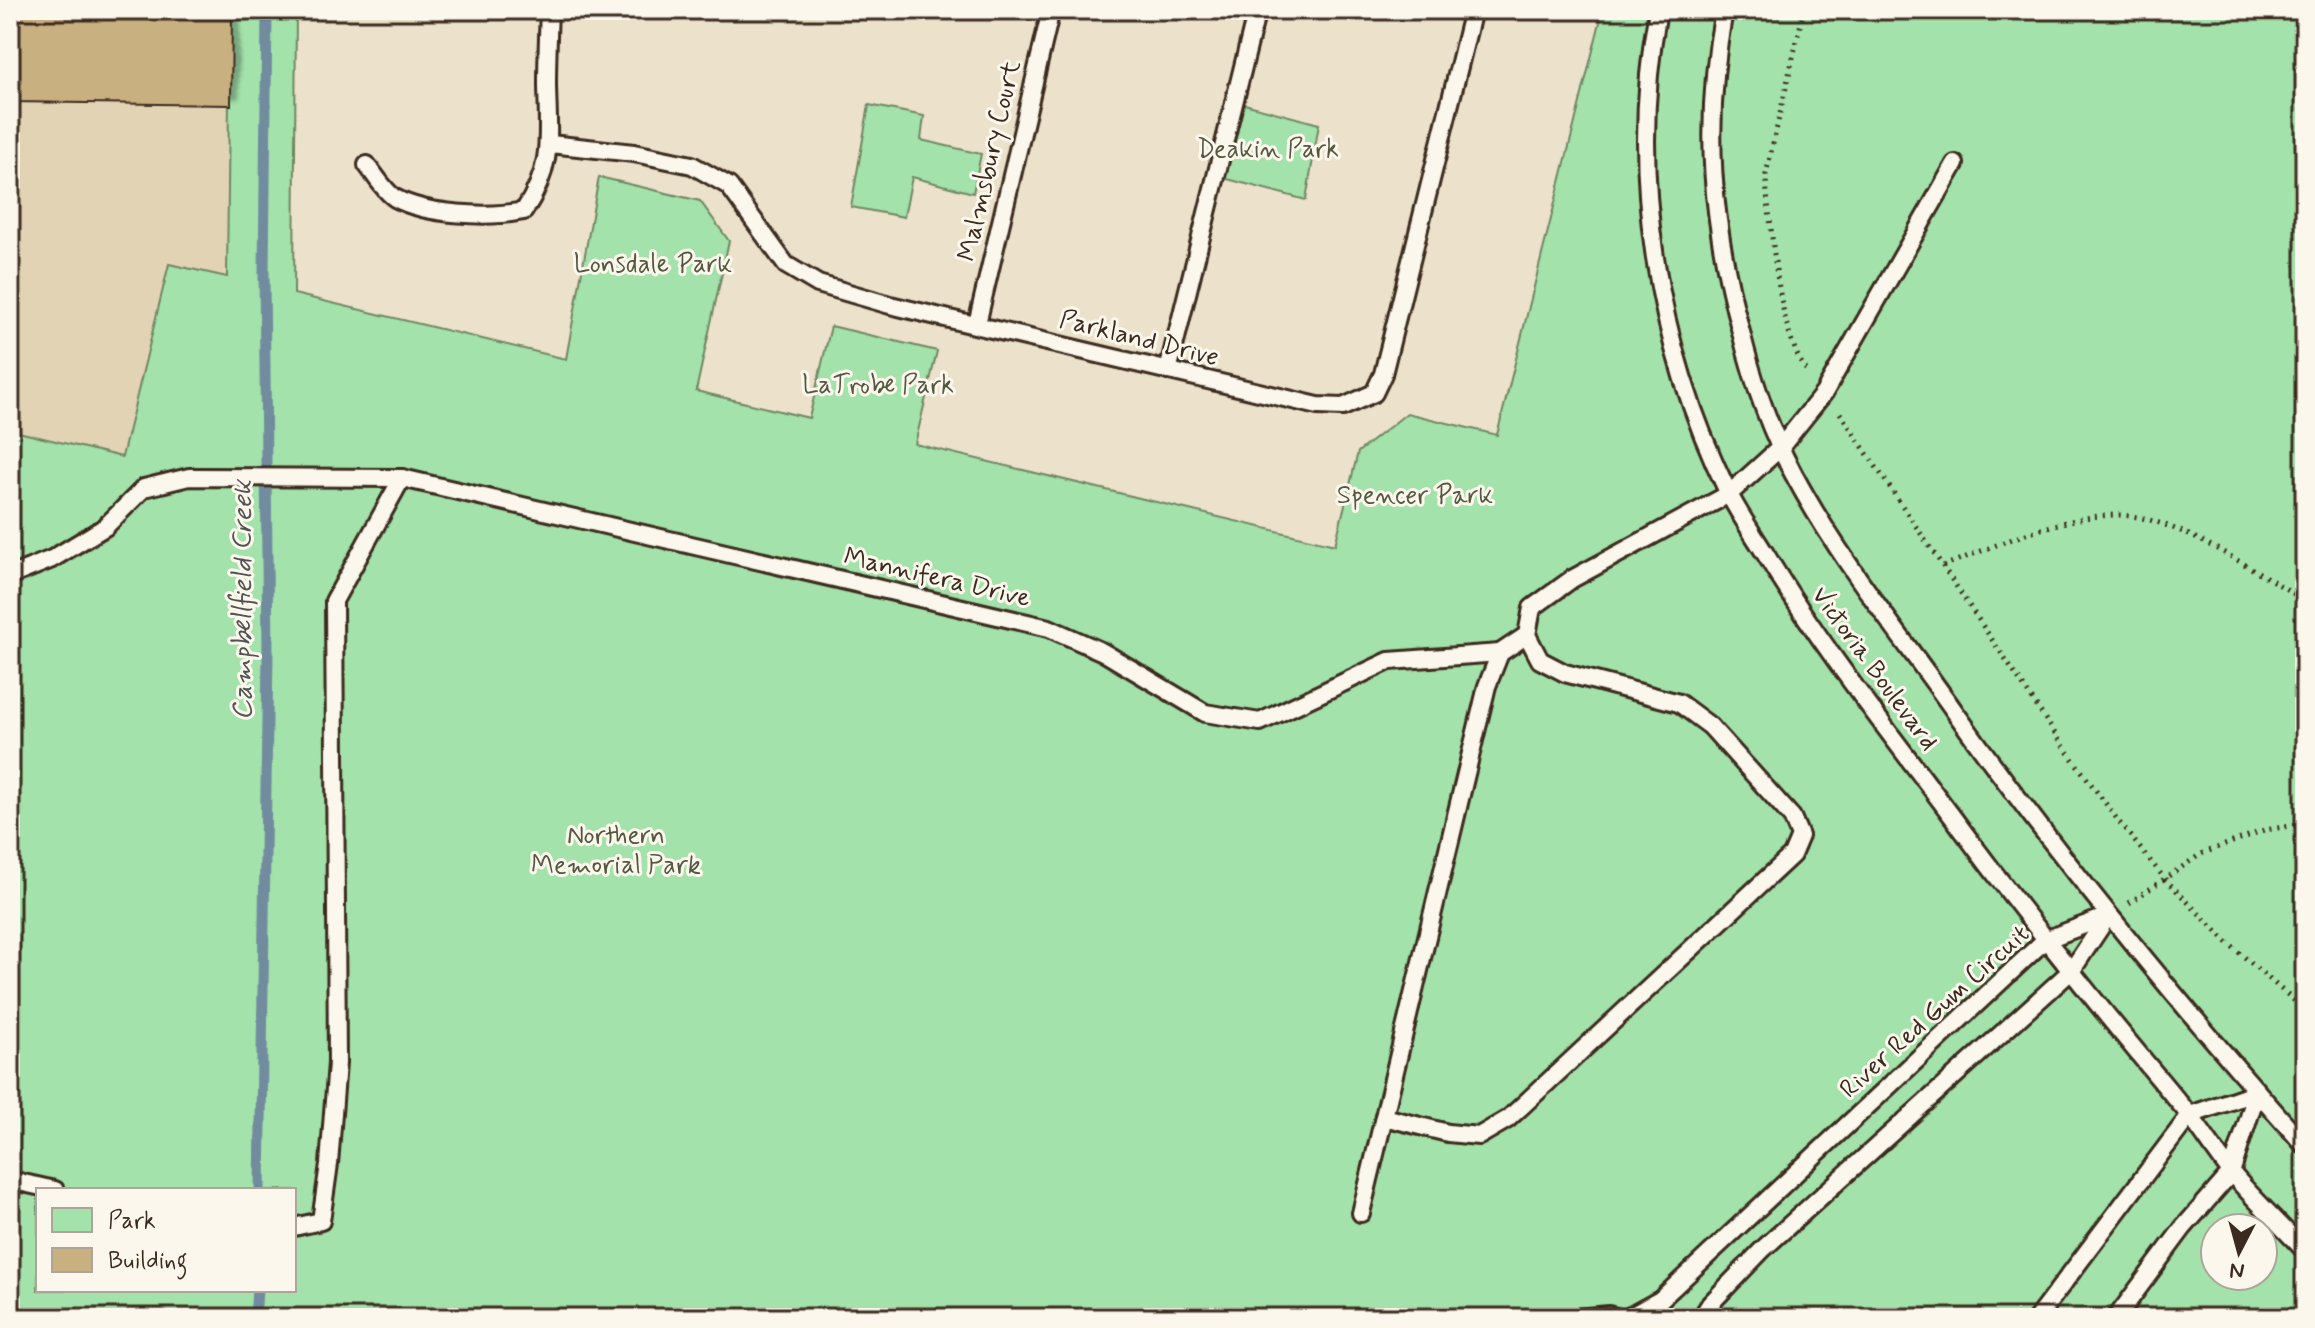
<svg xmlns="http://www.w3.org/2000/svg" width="2315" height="1328" font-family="Mynerve,sans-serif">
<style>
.built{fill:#e2d3b5}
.green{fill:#a3e2aa;stroke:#6f8664;stroke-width:2;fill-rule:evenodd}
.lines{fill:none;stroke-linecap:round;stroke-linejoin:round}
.stream{stroke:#728c9f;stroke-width:11}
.building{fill:#c9b080;stroke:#3b2a1e;stroke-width:2;filter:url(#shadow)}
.service-casing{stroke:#3b2a1e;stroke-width:22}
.path{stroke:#3b2a1e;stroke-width:5;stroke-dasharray:2 6;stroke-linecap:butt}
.service{stroke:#fbf7ec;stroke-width:16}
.labels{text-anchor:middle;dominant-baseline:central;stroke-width:6;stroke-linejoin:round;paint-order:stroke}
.park-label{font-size:26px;fill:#555841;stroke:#fbf7ec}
.street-label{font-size:26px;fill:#3b2a1e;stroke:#fbf7ec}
.water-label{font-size:28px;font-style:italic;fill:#525354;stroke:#fbf7ec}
</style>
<defs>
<filter id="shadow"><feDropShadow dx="7" dy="-7" stdDeviation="2" flood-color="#0004"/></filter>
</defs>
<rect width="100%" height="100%" fill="#ece2cc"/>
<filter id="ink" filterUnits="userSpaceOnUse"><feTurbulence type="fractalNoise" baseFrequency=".0125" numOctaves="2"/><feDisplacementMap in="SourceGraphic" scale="16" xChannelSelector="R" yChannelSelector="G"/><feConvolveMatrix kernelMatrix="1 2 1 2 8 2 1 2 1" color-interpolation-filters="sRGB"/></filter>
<g filter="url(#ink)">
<path class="built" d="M 10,10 L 230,10 L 227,278 L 169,264 L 122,457 L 10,430 Z"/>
<g class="green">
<path d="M 230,10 L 296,10 L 294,294 L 566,359 L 599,177 L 700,201 L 729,241 L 696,391 L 809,418 L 831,326 L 937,351 L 915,444 L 1335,545 L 1358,452 L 1407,413 L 1497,435 L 1603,10 L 2305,10 L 2305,1318 L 10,1318 L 10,430 L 122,457 L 169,264 L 227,277 ZM 38,1190 L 294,1190 L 294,1290 L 38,1290 ZM 2215,1228 L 2263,1228 L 2263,1276 L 2215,1276 Z"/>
<path d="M 1233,101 L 1319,124 L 1306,200 L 1216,176 Z"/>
<path d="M 869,105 L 924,116 L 921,140 L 981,154 L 973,193 L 912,177 L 904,217 L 851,207 Z"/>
</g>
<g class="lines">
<g class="stream">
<path d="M 260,1190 L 268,653 L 264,273 L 267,10"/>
<path d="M 255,1318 L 257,1290"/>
</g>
</g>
<path class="building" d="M 13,10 L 232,13 L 231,105 L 12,102 Z"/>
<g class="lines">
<defs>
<g id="service">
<path d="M 1658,10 C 1628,171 1656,345 1728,492 C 1739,514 1753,534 1766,555 C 1823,650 1894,738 1960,827 C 2032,925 2109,1019 2187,1112 C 2202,1131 2215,1152 2230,1171 C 2253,1199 2280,1224 2305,1251"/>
<path d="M 1724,10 C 1703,124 1711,221 1741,332 C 1753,381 1770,431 1794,475 C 1839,559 1900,634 1955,712 C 2063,864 2181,1006 2305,1146"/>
<path d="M 550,144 L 634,153 L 692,165 L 729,186 L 786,265 L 818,284 L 890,305 L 1318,406 L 1343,407 L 1374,393 L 1383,374 L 1473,10"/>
<path d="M 367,165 C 375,175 384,191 395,198 C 426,215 489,218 524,211 C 554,165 548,138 547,85 C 547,60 548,35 549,10"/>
<path d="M 977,324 L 1051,10"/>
<path d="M 1168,371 L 1257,10"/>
<path d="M 10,576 L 52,559 L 105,527 L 144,488 L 189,477 L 402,478 L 1049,628 L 1103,652 L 1205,713 L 1260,722 L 1389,661 L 1500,653"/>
<path d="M 1384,1117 L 1448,1133 L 1479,1136 L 1508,1119 L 1792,855 L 1800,836 L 1792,817 L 1710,726 L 1679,703 L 1565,673 L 1540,660 L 1527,635 L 1532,608 L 1572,579 L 1729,494 L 1780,448 L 1824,393 L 1955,164"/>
<path d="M 10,1180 L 55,1190"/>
<path d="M 1361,1213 L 1487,686 L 1500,653 L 1527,635"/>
<path d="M 294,1227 L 321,1221 L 329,1164 L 337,1063 L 334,601 L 402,478"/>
<path d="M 1576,1318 L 1609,1315 L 1620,1318"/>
<path d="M 1627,1318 L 1660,1300 L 2045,940 L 2108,916"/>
<path d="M 1701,1318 L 1710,1304 L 1763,1249 L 2072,970 L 2108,916"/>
<path d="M 2037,1318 L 2190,1115 L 2257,1092"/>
<path d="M 2116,1318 L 2183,1228 L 2231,1173 L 2257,1092"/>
</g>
</defs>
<use href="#service" class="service-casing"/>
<g class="path">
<path d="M 1804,10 L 1766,174 L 1767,194 C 1773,240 1779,335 1807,371"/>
<path d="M 1840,413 L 2066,750 L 2120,823 L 2165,879 L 2227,942 L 2305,1010"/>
<path d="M 1943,566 C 1996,546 2061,515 2118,515 C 2173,515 2257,573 2305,600"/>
<path d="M 2129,903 L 2201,854 L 2264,830 L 2305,824"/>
</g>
<use href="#service" class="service"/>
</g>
</g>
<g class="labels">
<g class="park-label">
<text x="1268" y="150">Deakin Park</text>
<text x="653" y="265">Lonsdale Park</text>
<text x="878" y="386">LaTrobe Park</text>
<text x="1415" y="496">Spencer Park</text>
<text x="616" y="836">Northern<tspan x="616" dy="30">Memorial Park</tspan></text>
</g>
<g class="street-label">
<text transform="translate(990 161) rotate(-77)">Malmsbury Court</text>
<text transform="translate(1139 339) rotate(14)">Parkland Drive</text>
<text transform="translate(937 578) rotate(13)">Mannifera Drive</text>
<text transform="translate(1874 669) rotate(54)">Victoria Boulevard</text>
<text transform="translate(1935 1012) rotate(-42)">River Red Gum Circuit</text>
</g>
<g class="water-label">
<text transform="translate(243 600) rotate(-90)">Campbellfield Creek</text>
</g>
</g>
<rect width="2315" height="1328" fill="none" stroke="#fbf7ec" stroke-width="40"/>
<rect x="20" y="20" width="2275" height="1288" fill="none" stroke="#3b2a1e" stroke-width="3" filter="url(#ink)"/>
<rect x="36" y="1188" width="260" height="104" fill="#fbf7ec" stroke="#aea59a" stroke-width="2"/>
<rect x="52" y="1208" width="40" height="24" fill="#a3e2aa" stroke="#aea59a" stroke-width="2"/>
<text x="108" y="1228" font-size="24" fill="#3b2a1e">Park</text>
<rect x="52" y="1248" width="40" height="24" fill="#c9b080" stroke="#aea59a" stroke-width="2"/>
<text x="108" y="1268" font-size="24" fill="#3b2a1e">Building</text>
<g transform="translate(2239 1252) rotate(186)"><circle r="38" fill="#fbf7ec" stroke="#aea59a" stroke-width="2"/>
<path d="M0-6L14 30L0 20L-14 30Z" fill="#3b2a1e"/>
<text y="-12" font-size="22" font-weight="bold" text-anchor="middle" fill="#3b2a1e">N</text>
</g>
</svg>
